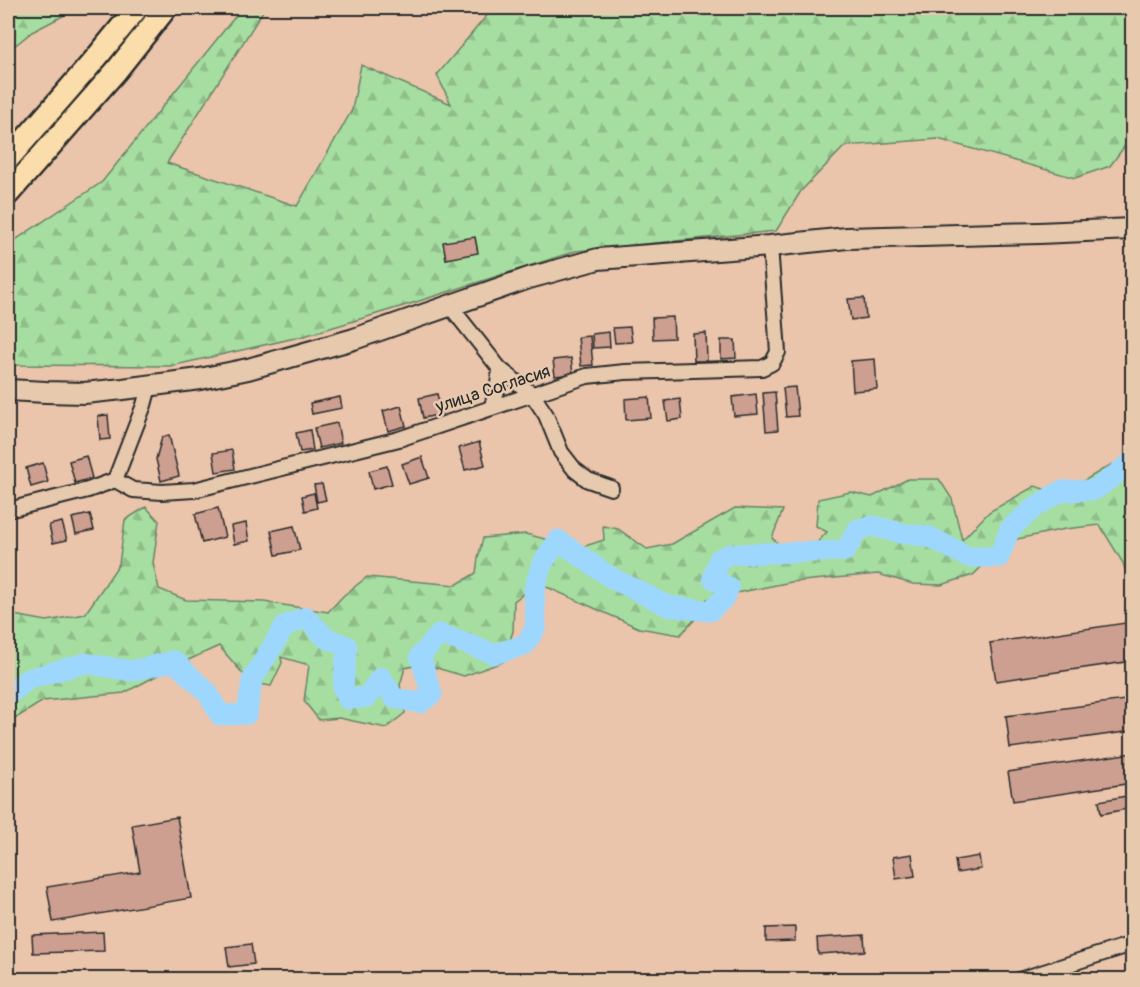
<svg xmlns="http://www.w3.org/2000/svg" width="1140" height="987" font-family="Pangolin,sans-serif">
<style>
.forest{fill:url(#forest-firs);stroke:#688466;stroke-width:1.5}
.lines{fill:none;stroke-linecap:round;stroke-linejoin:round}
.river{stroke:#9ed7fe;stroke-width:21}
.building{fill:#cd9f91;stroke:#2b2b2b;stroke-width:1.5}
.street-casing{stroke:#2b2b2b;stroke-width:18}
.secondary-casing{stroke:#2b2b2b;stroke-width:24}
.primary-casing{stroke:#2b2b2b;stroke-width:26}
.street{stroke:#e7caae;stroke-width:14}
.secondary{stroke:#e7caae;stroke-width:20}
.primary{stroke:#fbddab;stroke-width:21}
.labels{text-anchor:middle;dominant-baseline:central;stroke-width:5;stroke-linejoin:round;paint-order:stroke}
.street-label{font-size:18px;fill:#2b2b2b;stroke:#e7caae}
</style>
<defs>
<pattern id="forest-firs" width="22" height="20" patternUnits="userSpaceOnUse" patternTransform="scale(1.5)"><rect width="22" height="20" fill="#a6dda0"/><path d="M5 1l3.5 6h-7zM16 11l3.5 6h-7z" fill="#8fbe8a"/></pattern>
</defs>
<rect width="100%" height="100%" fill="#eac5ac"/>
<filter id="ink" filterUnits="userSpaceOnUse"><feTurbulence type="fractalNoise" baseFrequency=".0167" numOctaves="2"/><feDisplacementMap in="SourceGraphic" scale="12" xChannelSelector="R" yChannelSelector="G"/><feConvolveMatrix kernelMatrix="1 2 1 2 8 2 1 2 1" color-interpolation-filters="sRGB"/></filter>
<g filter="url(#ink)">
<g class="forest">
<path d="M 8,8 L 78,8 L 32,32 L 8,51 Z"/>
<path d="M 242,8 L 265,8 L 167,163 L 297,206 L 352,110 L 361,65 L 451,104 L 437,75 L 493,8 L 1132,8 L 1132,136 L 1110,166 L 1075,178 L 938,139 L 845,146 L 801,191 L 776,231 L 576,251 L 413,303 L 304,336 L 171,366 L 8,365 L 8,245 L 102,182 Z"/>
<path d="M 1132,463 L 1132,590 L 1123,563 L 1100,525 L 1065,529 L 1008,541 L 973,575 L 941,585 L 913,584 L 878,574 L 791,582 L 707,599 L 700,614 L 680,635 L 639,628 L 538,583 L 514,601 L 513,631 L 503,662 L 464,676 L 423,664 L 405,668 L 400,685 L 405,713 L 386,728 L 339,718 L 319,720 L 304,701 L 309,665 L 281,657 L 282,663 L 271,686 L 251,683 L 219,646 L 175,666 L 124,693 L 43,701 L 8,723 L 8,725 L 8,614 L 47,621 L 85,614 L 119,564 L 125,520 L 146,507 L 159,521 L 153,563 L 159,589 L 186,600 L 264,602 L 328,612 L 343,596 L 367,577 L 456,585 L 476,573 L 478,558 L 483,538 L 526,534 L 579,548 L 604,540 L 603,526 L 618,529 L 647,549 L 672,544 L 735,508 L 783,510 L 772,538 L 785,549 L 808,552 L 827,532 L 816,526 L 818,499 L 851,492 L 872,497 L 908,479 L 939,479 L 952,499 L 962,540 L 989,512 L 1035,486 L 1058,494 L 1087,479 L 1112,464 L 1123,465 Z"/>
</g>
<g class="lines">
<path class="river" d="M 8,692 L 12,692 L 28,679 L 85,663 L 131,671 L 174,661 L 208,693 L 220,715 L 247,714 L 252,680 L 285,626 L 306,617 L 326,638 L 347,646 L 343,688 L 348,699 L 367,697 L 381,677 L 394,698 L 420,703 L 432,694 L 420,656 L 440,634 L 494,654 L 525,645 L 536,627 L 534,591 L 541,566 L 558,540 L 610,577 L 668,606 L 710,611 L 723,599 L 729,588 L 713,578 L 719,559 L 730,554 L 845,551 L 858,529 L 873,526 L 901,533 L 930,537 L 968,557 L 999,557 L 1010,529 L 1035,507 L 1061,491 L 1095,490 L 1132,462"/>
</g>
<g class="building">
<path d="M 475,237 L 478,253 L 446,259 L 443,242 Z"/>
<path d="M 864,298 L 866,318 L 851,320 L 848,299 Z"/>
<path d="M 673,317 L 674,338 L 653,339 L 652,318 Z"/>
<path d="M 630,327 L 632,342 L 615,343 L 613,328 Z"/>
<path d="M 609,332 L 610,347 L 593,348 L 592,334 Z"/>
<path d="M 706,333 L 707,361 L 694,361 L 693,334 Z"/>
<path d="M 590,336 L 593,365 L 581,366 L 578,337 Z"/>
<path d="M 721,340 L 735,340 L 736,358 L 721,359 Z"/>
<path d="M 571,358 L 573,374 L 555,376 L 553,360 Z"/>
<path d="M 875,359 L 877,389 L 853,391 L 851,361 Z"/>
<path d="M 795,387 L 798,416 L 786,417 L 783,388 Z"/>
<path d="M 775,392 L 778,430 L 766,431 L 763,393 Z"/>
<path d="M 437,394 L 442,414 L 423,418 L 419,398 Z"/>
<path d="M 756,394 L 758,414 L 734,416 L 732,397 Z"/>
<path d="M 340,397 L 342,408 L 312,414 L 310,403 Z"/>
<path d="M 649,397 L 651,418 L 626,420 L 625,399 Z"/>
<path d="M 680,399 L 682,419 L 668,421 L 665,401 Z"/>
<path d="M 401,406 L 406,426 L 388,431 L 383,411 Z"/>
<path d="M 108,415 L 110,439 L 100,440 L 98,416 Z"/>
<path d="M 337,423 L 341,443 L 319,448 L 314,428 Z"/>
<path d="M 310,430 L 313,450 L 300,452 L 296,433 Z"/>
<path d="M 169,435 L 179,476 L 161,481 L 156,459 L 162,437 Z"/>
<path d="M 479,442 L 485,465 L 465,470 L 459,448 Z"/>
<path d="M 232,450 L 235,469 L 216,472 L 213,453 Z"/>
<path d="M 86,456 L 92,478 L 75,483 L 69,461 Z"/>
<path d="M 422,457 L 429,478 L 409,484 L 402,464 Z"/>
<path d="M 43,463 L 48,482 L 31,487 L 26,468 Z"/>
<path d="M 387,466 L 392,484 L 373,489 L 369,471 Z"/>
<path d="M 322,484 L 326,500 L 317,502 L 314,485 Z"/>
<path d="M 314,493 L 317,508 L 305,511 L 302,496 Z"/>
<path d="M 218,508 L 225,537 L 202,543 L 195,514 Z"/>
<path d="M 90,514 L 94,530 L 76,534 L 72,518 Z"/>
<path d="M 62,522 L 67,540 L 53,543 L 49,525 Z"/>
<path d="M 246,523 L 249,541 L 234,544 L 231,526 Z"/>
<path d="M 294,526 L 300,550 L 276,555 L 271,531 Z"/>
<path d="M 1132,622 L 1132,661 L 996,681 L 990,643 Z"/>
<path d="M 1132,699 L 1132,731 L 1010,748 L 1006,716 Z"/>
<path d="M 1132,753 L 1132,783 L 1013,801 L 1008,772 Z"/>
<path d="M 1132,795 L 1132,808 L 1101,814 L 1099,801 Z"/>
<path d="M 177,817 L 191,898 L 53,922 L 47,887 L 140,872 L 132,825 Z"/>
<path d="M 912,854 L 915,876 L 896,879 L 893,857 Z"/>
<path d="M 979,856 L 981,869 L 957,873 L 955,860 Z"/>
<path d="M 795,927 L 795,941 L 766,942 L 766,928 Z"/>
<path d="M 103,932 L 104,951 L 33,953 L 32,935 Z"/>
<path d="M 864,935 L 865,951 L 818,954 L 817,938 Z"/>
<path d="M 251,944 L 254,964 L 229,967 L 226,947 Z"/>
</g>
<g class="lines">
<defs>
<g id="street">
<path d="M 450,306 L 500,369 L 532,394 L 546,415 L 561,452 L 575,470 L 588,480 L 611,488"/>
<path d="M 149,387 L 144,405 L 115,480 L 133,490 L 162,492 L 194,490 L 399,439 L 587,376 L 625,372 L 762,368 L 772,363 L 778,352 L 770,246"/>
<path d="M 491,408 L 497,391 L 500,369"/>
<path d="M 8,510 L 88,490 L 115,480"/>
<path d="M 1019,980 L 1132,944"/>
</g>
<path id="secondary" d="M 8,390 L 46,392 L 84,393 L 123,389 L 200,379 L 248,369 L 354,339 L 529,278 L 598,259 L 770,246 L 847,238 L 1039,233 L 1132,229"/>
<g id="primary">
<path d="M 8,159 L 97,57 L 137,8"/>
<path d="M 8,194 L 116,71 L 166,8"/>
</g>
</defs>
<use href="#street" class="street-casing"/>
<use href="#secondary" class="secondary-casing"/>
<use href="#primary" class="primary-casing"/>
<use href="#street" class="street"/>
<use href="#secondary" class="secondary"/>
<use href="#primary" class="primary"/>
</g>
</g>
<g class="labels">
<g class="street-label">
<text transform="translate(493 389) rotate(-18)">улица Согласия</text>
</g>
</g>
<rect width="1140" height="987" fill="none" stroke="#e7caae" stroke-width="30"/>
<rect x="15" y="15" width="1110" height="957" fill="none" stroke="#2b2b2b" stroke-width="2" filter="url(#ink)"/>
</svg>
